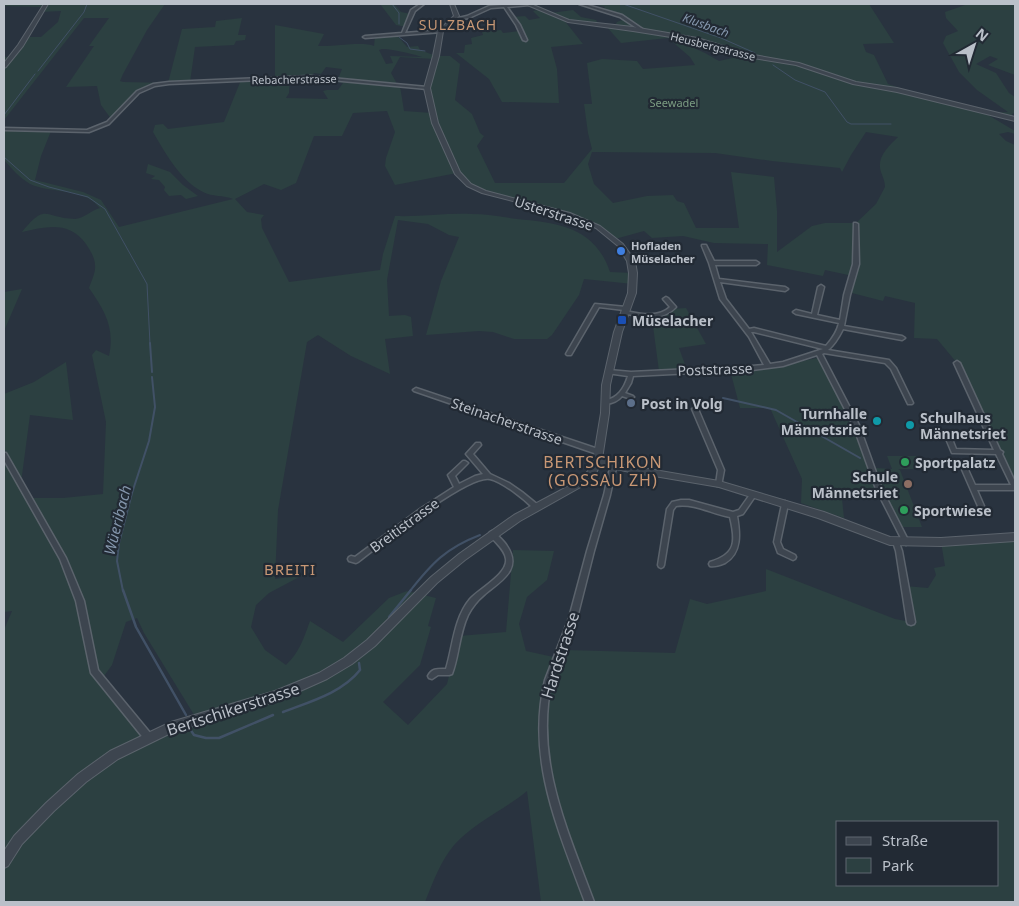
<svg xmlns="http://www.w3.org/2000/svg" width="1019" height="906" font-family="'Noto Sans',sans-serif">
<style>
.green{fill:#2c4041;fill-rule:evenodd}
.lines{fill:none;stroke-linecap:round;stroke-linejoin:round}
.stream-far2{stroke:#415166;stroke-width:1}
.stream-far1{stroke:#415166;stroke-width:2}
.stream{stroke:#415166;stroke-width:2.5}
.minor-casing{stroke:#5b636c;stroke-width:3}
.tertiary-casing{stroke:#5b636c;stroke-width:2}
.minor{fill:#3d454f;fill-rule:evenodd}
.tertiary{fill:#3d454f;fill-rule:evenodd}
.shop-dot{fill:#3f7fe0;stroke:#222a34;stroke-width:2}
.transit-dot{fill:#1a4fb4;stroke:#222a34;stroke-width:2}
.service-dot{fill:#5c6f8a;stroke:#222a34;stroke-width:2}
.culture-dot{fill:#0f9aa8;stroke:#222a34;stroke-width:2}
.leisure-dot{fill:#2e9e5b;stroke:#222a34;stroke-width:2}
.education-dot{fill:#8d6e63;stroke:#222a34;stroke-width:2}
.labels{text-anchor:middle;dominant-baseline:central;stroke-width:4.5;stroke-linejoin:round;paint-order:stroke}
.far-street-label{font-size:11px;fill:#bac0c9;stroke:#222a34}
.far-park-label{font-size:11px;fill:#7b9c82;stroke:#222a34}
.far-poi-label{font-size:11px;font-weight:bold;fill:#bac0c9;stroke:#222a34;text-anchor:start}
.far-water-label{font-size:12px;font-style:italic;fill:#8597ad;stroke:#222a34}
.far-quarter-label{font-size:14px;letter-spacing:1px;fill:#c99875;stroke:#222a34}
.street-label{font-size:14px;fill:#bac0c9;stroke:#222a34}
.poi-label{font-size:14px;font-weight:bold;fill:#bac0c9;stroke:#222a34;text-anchor:start}
.water-label{font-size:15px;font-style:italic;fill:#8597ad;stroke:#222a34}
.neighbourhood-label{font-size:15px;letter-spacing:1px;fill:#c99875;stroke:#222a34}
.quarter-label{font-size:16px;letter-spacing:1px;fill:#c99875;stroke:#222a34}
.near-street-label{font-size:16px;fill:#bac0c9;stroke:#222a34}
</style>
<rect width="100%" height="100%" fill="#29333f"/>
<g class="green">
<path d="M 4,4 L 165,4 L 147,30 L 123,74 L 120,81 L 123,82 L 168,83 L 182,29 L 215,27 L 216,21 L 242,18 L 238,35 L 246,35 L 245,40 L 236,41 L 234,45 L 195,47 L 190,82 C 143,86 144,86 112,120 L 101,105 L 97,86 L 66,87 L 94,46 L 89,46 L 109,18 L 84,18 L 4,120 L 4,57 L 12,57 L 25,37 L 41,37 L 58,22 L 61,11 L 40,12 L 43,7 L 4,6 Z"/>
<path d="M 380,4 L 394,4 L 401,12 L 411,14 L 406,27 L 396,25 Z"/>
<path d="M 600,4 L 869,4 L 894,43 L 863,44 L 866,52 L 874,55 L 888,84 L 906,90 L 909,93 L 978,109 L 1015,131 L 1015,134 L 1008,132 L 999,134 L 1006,141 L 1015,145 L 1015,488 L 957,363 L 937,339 L 914,338 L 915,303 L 885,296 L 883,301 L 848,292 L 853,276 L 825,270 L 823,276 L 767,265 L 768,244 L 714,243 L 683,236 L 652,238 L 644,231 L 615,239 L 607,233 L 568,214 L 475,188 L 457,173 L 395,185 L 385,166 L 386,158 L 395,132 L 387,111 L 353,113 L 342,136 L 314,136 L 296,183 L 281,190 L 264,184 L 235,199 L 247,212 L 264,215 L 261,219 L 262,228 L 289,282 L 380,270 L 383,254 L 395,216 C 420,217 446,213 471,214 C 487,214 502,217 517,219 C 558,223 595,227 610,272 L 633,273 L 633,284 L 584,279 L 579,295 L 552,335 L 547,339 L 514,339 L 493,332 L 479,331 L 426,335 L 441,281 L 459,237 L 449,235 L 428,224 L 398,220 L 387,280 L 389,316 L 405,315 L 411,317 L 413,336 L 385,339 L 390,374 L 351,356 L 318,335 L 307,342 L 278,510 L 275,579 L 303,575 L 269,593 L 256,605 L 251,627 L 265,650 L 286,665 C 299,653 304,638 310,621 L 343,642 L 389,598 L 407,591 L 436,598 L 428,626 L 431,627 L 420,665 L 383,702 L 408,725 L 447,684 L 459,636 L 506,632 L 513,550 L 554,551 L 547,580 L 527,597 L 519,624 L 526,651 L 558,658 L 565,650 L 675,653 L 690,599 L 707,604 L 766,591 L 766,569 L 895,619 L 911,622 L 905,586 L 928,588 L 936,575 L 934,568 L 945,566 L 941,542 L 1015,537 L 1015,902 L 541,902 L 527,791 C 504,810 475,822 455,844 C 441,860 433,882 425,902 L 4,902 L 4,630 L 12,611 L 4,612 L 4,394 L 34,382 L 66,362 L 73,420 L 30,415 L 21,483 L 31,498 L 63,498 L 103,494 L 106,422 L 92,355 L 96,350 L 109,356 C 115,328 105,311 89,288 C 91,282 96,272 95,265 C 95,258 90,250 86,244 C 70,221 47,226 22,232 C 47,202 43,218 75,219 C 83,219 92,210 100,208 C 83,187 52,194 30,184 C 20,178 12,169 4,160 L 4,129 L 51,131 L 41,156 L 35,180 L 83,192 L 101,200 L 119,227 L 233,199 C 224,195 212,197 203,192 C 180,180 166,154 153,132 L 155,125 L 163,124 L 168,129 L 224,122 L 241,80 L 275,79 L 275,25 L 324,34 L 318,46 C 333,47 363,41 374,46 L 375,37 L 397,35 L 407,47 L 418,46 L 420,50 L 436,56 L 450,56 L 460,64 L 455,100 L 472,114 L 480,133 L 484,136 L 477,146 L 495,183 L 564,183 L 592,149 L 588,133 L 584,104 L 592,104 L 587,63 L 602,59 L 637,61 L 643,69 L 695,65 L 690,57 L 668,38 L 621,43 L 606,26 L 614,27 L 617,22 L 625,19 L 602,11 L 605,7 L 598,5 ZM 663,34 L 711,44 L 733,58 L 719,61 L 705,53 ZM 382,49 C 387,48 419,55 422,57 L 390,56 L 393,63 L 386,64 L 379,50 ZM 400,57 L 435,59 L 427,92 L 432,113 L 404,111 L 400,86 L 395,85 L 396,82 L 391,73 ZM 326,67 L 342,69 L 338,79 L 333,81 L 343,83 L 338,90 L 327,90 L 323,91 L 328,99 L 286,98 L 289,93 L 290,78 L 310,77 L 314,73 L 321,74 ZM 866,132 L 898,137 C 889,146 876,157 881,172 C 883,178 885,181 885,187 L 876,204 L 856,223 L 825,223 L 812,226 L 777,252 L 777,211 L 774,177 L 731,172 L 739,228 L 696,228 L 684,203 L 677,201 L 673,195 L 647,196 L 613,203 L 594,184 L 588,164 L 592,152 L 715,153 L 772,161 L 840,168 L 842,172 L 851,155 ZM 137,618 L 144,633 L 196,718 L 148,737 L 101,680 L 112,665 L 126,622 ZM 838,822 L 998,822 L 998,885 L 838,885 Z"/>
<path d="M 968,4 L 1015,4 L 1015,75 L 988,65 L 998,59 L 990,56 L 976,64 L 996,73 L 1009,93 L 1015,97 L 1015,113 L 1012,114 L 1014,119 L 993,113 L 1008,112 L 977,90 L 959,72 L 943,43 L 946,36 L 958,31 L 946,18 L 945,12 Z"/>
<path d="M 542,9 L 550,13 L 573,10 L 581,17 L 596,20 L 599,25 L 564,20 L 583,44 L 551,47 L 557,69 L 559,103 L 502,102 L 489,79 L 456,53 L 464,53 L 465,45 L 472,44 L 471,38 L 483,35 L 482,32 L 501,30 L 503,33 L 519,31 L 512,17 L 525,16 L 529,20 L 540,18 L 533,11 Z"/>
<path d="M 148,164 L 170,172 L 183,185 L 198,196 L 186,199 L 181,195 L 169,196 L 164,190 L 165,187 L 159,180 L 151,179 L 155,176 L 146,173 Z"/>
<path d="M 22,289 L 4,331 L 4,292 Z"/>
<path d="M 686,308 L 706,344 L 679,348 L 687,370 L 659,371 L 653,326 L 644,324 L 643,319 L 671,309 Z"/>
<path d="M 817,358 L 822,362 L 853,425 L 880,500 L 841,489 L 844,518 L 801,503 L 802,479 L 770,408 L 740,408 L 730,370 L 769,368 Z"/>
<path d="M 887,456 L 917,456 L 922,469 L 898,469 L 900,470 L 922,527 L 903,527 L 886,497 L 875,468 L 892,469 Z"/>
</g>
<g class="lines">
<g class="stream-far2">
<path d="M 392,4 L 399,13 L 399,24"/>
<path d="M 623,4 L 721,38 L 755,53"/>
<path d="M 399,37 L 407,43 L 410,49 L 425,51"/>
<path d="M 773,65 L 795,80 L 825,92 L 847,122 L 851,124 L 891,124"/>
<path d="M 38,71 L 84,12 L 87,4"/>
<path d="M 4,115 L 35,74"/>
<path d="M 4,157 L 30,180 L 49,187 L 88,197 L 105,209 L 147,284 L 150,344"/>
</g>
<g class="stream-far1">
<path d="M 150,343 L 152,372"/>
<path d="M 723,398 L 776,410 L 860,458"/>
<path d="M 123,591 L 117,561 L 119,543 L 132,493 L 149,441 L 155,407 L 152,377"/>
<path d="M 410,591 C 432,563 446,548 480,535"/>
</g>
<g class="stream">
<path d="M 123,590 L 136,627 L 186,715"/>
<path d="M 389,617 L 411,590"/>
<path d="M 283,712 C 309,702 342,693 360,670 L 359,663"/>
<path d="M 190,729 L 194,735 L 206,738 L 219,738 L 273,715"/>
</g>
<defs>
<g id="minor">
<path d="M 420,4 L 424,4 L 415,11 L 405,33 L 441,30 L 442,30 L 442,32 L 365,38 L 363,37 L 365,36 L 402,33 L 411,10 Z"/>
<path d="M 504,4 L 506,5 L 531,4 L 529,5 L 507,7 L 520,25 L 527,40 L 526,41 L 523,40 L 516,25 L 504,7 L 491,8 L 469,18 L 456,20 L 454,19 L 467,16 L 489,6 L 502,5 Z"/>
<path d="M 579,4 L 584,4 L 622,15 L 644,30 L 641,31 L 620,17 Z"/>
<path d="M 310,76 L 427,87 L 429,88 L 427,89 L 310,78 L 169,84 L 155,86 L 139,93 L 109,124 L 89,132 L 4,130 L 4,128 L 87,130 L 107,122 L 137,91 L 153,84 L 169,82 Z"/>
<path d="M 854,223 L 856,223 L 858,224 L 859,264 L 850,295 L 844,326 L 902,336 L 905,338 L 902,340 L 843,329 C 839,337 834,345 828,350 L 889,360 L 896,368 L 913,403 L 912,404 L 908,404 L 891,369 L 885,363 L 824,353 L 822,354 L 859,425 L 882,489 L 909,542 L 908,544 L 906,545 L 904,544 L 876,489 L 853,425 L 817,355 L 783,366 L 752,370 L 633,376 L 631,383 L 625,393 L 633,396 L 634,397 L 633,398 L 631,399 L 622,396 C 618,401 613,403 606,404 L 603,402 L 604,401 C 618,398 624,389 628,376 L 607,373 L 606,372 L 607,371 L 609,370 L 631,372 L 752,366 L 764,365 L 749,337 L 720,299 L 709,263 L 702,246 L 702,245 L 706,245 L 714,261 L 756,261 L 759,263 L 756,265 L 715,265 L 719,279 L 785,287 L 788,289 L 785,291 L 720,282 L 726,299 L 749,329 L 754,328 L 826,346 C 832,339 837,332 839,323 L 796,314 L 793,312 L 796,310 L 812,314 L 818,287 L 821,285 L 824,287 L 817,315 L 840,320 L 844,295 L 853,264 ZM 751,332 L 754,332 L 823,349 L 783,362 L 770,364 Z"/>
<path d="M 666,297 L 668,298 L 676,307 C 662,322 641,317 623,313 L 622,312 L 624,310 L 599,307 L 571,355 L 567,355 L 566,354 L 595,304 L 626,307 L 629,309 L 626,311 C 641,314 658,318 670,307 L 663,299 Z"/>
<path d="M 957,361 L 960,363 L 1000,450 L 1003,452 L 1002,454 L 1015,482 L 1015,490 L 977,490 L 987,513 L 986,515 L 982,515 L 981,513 L 960,465 L 961,463 L 965,463 L 975,485 L 1011,485 L 996,454 L 954,453 L 952,453 L 947,441 L 950,439 L 952,439 L 956,449 L 994,450 L 954,363 Z"/>
<path d="M 416,388 L 601,450 L 602,452 L 601,454 L 597,454 L 414,391 L 413,390 Z"/>
<path d="M 695,407 L 698,409 L 724,470 L 721,486 L 717,486 L 716,484 L 718,470 L 692,409 Z"/>
<path d="M 476,443 L 480,443 L 481,445 L 473,454 L 490,474 L 509,483 L 522,492 L 538,505 L 539,507 L 538,509 L 534,509 C 524,499 503,482 490,479 C 468,474 379,546 358,562 L 356,563 L 349,561 L 348,559 L 349,557 L 351,556 L 355,557 L 420,509 L 454,487 L 448,475 L 463,461 L 465,461 L 468,463 L 455,476 L 459,484 L 475,476 L 483,474 L 466,454 Z"/>
<path d="M 4,453 L 6,453 L 66,558 L 84,601 L 98,670 L 151,734 L 152,737 L 151,740 L 148,741 L 145,740 L 91,673 L 76,601 L 60,559 L 4,460 Z"/>
<path d="M 613,463 L 617,463 L 618,465 L 615,472 L 610,495 L 594,551 L 577,618 L 552,680 C 534,759 567,829 594,902 L 585,902 C 558,829 526,759 545,680 L 569,618 L 587,551 L 604,495 L 609,472 Z"/>
<path d="M 751,493 L 755,493 L 756,495 L 743,514 L 737,516 C 740,533 742,553 725,563 C 720,565 715,567 710,566 L 709,564 L 710,562 C 736,554 736,542 730,517 C 712,514 695,503 676,506 L 673,510 L 664,565 L 663,567 L 661,568 L 659,567 L 658,565 L 667,509 L 672,502 L 681,500 L 689,500 L 733,512 L 739,510 Z"/>
<path d="M 785,501 L 787,502 L 788,504 L 780,542 L 783,549 L 795,555 L 796,557 L 795,559 L 793,560 L 778,553 L 774,542 L 782,504 L 783,502 Z"/>
<path d="M 492,531 L 494,532 C 499,537 504,541 507,546 C 523,570 500,581 484,595 C 478,600 472,607 468,615 C 459,634 459,656 452,674 L 449,675 L 438,675 L 432,679 L 429,678 L 428,676 C 432,668 438,669 446,669 C 453,646 454,618 470,599 C 479,589 508,574 506,559 C 505,549 494,542 489,534 L 490,532 Z"/>
<path d="M 896,539 L 898,540 L 902,551 L 915,622 L 914,624 L 911,625 L 908,624 L 907,622 L 896,551 L 893,542 L 894,540 Z"/>
</g>
<g id="tertiary">
<path d="M 44,4 L 48,4 L 23,46 L 6,67 L 4,68 L 4,63 L 18,45 Z"/>
<path d="M 450,4 L 454,4 L 459,16 L 443,31 L 439,56 L 430,88 L 438,123 L 460,172 L 471,184 L 486,191 L 570,213 L 600,226 L 623,244 L 635,261 L 637,273 L 636,293 L 622,332 L 610,385 L 609,413 L 602,459 L 625,465 L 719,481 L 824,512 L 890,537 L 941,538 L 1015,533 L 1015,541 L 941,546 L 890,545 L 818,518 L 719,487 L 625,471 L 600,465 L 595,475 L 586,484 L 520,521 L 465,560 L 437,583 L 375,646 L 352,664 L 327,679 L 280,700 L 173,732 L 118,759 L 86,782 L 54,811 L 22,844 L 8,866 L 4,868 L 4,851 L 14,836 L 46,803 L 78,774 L 110,751 L 171,722 L 275,691 L 319,673 L 344,658 L 367,640 L 431,577 L 459,554 L 514,515 L 580,480 L 588,471 L 593,461 L 601,413 L 602,385 L 614,332 L 628,293 L 629,273 L 627,261 L 618,246 L 596,228 L 566,215 L 482,193 L 467,186 L 455,174 L 432,123 L 424,88 L 433,56 L 438,31 L 454,16 Z"/>
<path d="M 525,4 L 531,4 L 569,20 L 633,27 L 697,38 L 754,55 L 799,63 L 856,82 L 897,88 L 1015,117 L 1015,121 L 897,92 L 853,84 L 796,65 L 753,58 L 696,41 L 633,31 L 568,22 Z"/>
</g>
</defs>
<use href="#minor" class="minor-casing"/>
<use href="#tertiary" class="tertiary-casing"/>
<use href="#minor" class="minor"/>
<use href="#tertiary" class="tertiary"/>
</g>
<circle class="shop-dot" cx="621" cy="251" r="5"/>
<rect class="transit-dot" x="617" y="315" width="10" height="10" rx="2.5"/>
<circle class="service-dot" cx="631" cy="403" r="5"/>
<g class="culture-dot">
<circle cx="877" cy="421" r="5"/>
<circle cx="910" cy="425" r="5"/>
</g>
<g class="leisure-dot">
<circle cx="905" cy="462" r="5"/>
<circle cx="904" cy="510" r="5"/>
</g>
<circle class="education-dot" cx="908" cy="484" r="5"/>
<g class="labels">
<g class="far-street-label">
<text transform="translate(713 46) rotate(14)">Heusbergstrasse</text>
<text transform="translate(294 79) rotate(-1)">Rebacherstrasse</text>
</g>
<g class="far-park-label">
<text x="674" y="102">Seewadel</text>
</g>
<g class="far-poi-label">
<text x="631" y="245">Hofladen<tspan x="631" dy="13">Müselacher</tspan></text>
</g>
<g class="far-water-label">
<text transform="translate(706 25) rotate(20)">Klusbach</text>
</g>
<g class="far-quarter-label">
<text x="458" y="24">SULZBACH</text>
</g>
<g class="street-label">
<text transform="translate(554 213) rotate(18)">Usterstrasse</text>
<text transform="translate(715 369) rotate(-2)">Poststrasse</text>
<text transform="translate(507 421) rotate(19)">Steinacherstrasse</text>
<text transform="translate(404 525) rotate(-36)">Breitistrasse</text>
</g>
<g class="poi-label">
<text x="632" y="320">Müselacher</text>
<text x="641" y="403">Post in Volg</text>
<text x="867" y="413" text-anchor="end">Turnhalle<tspan x="867" dy="16">Männetsriet</tspan></text>
<text x="920" y="417">Schulhaus<tspan x="920" dy="16">Männetsriet</tspan></text>
<text x="915" y="462">Sportpalatz</text>
<text x="898" y="476" text-anchor="end">Schule<tspan x="898" dy="16">Männetsriet</tspan></text>
<text x="914" y="510">Sportwiese</text>
</g>
<g class="water-label">
<text transform="translate(117 520) rotate(-76)">Wüeribach</text>
</g>
<g class="neighbourhood-label">
<text x="290" y="569">BREITI</text>
</g>
<g class="quarter-label">
<text x="603" y="462">BERTSCHIKON<tspan x="603" dy="18">(GOSSAU ZH)</tspan></text>
</g>
<g class="near-street-label">
<text transform="translate(560 655) rotate(-72)">Hardstrasse</text>
<text transform="translate(233 709) rotate(-18)">Bertschikerstrasse</text>
</g>
</g>
<rect width="1019" height="906" fill="none" stroke="#bac0c9" stroke-width="10"/>
<rect x="836" y="821" width="162" height="65" fill="#222a34" stroke="#5f6670"/>
<rect x="846" y="837" width="25" height="8" fill="#3d454f" stroke="#5f6670"/>
<text x="882" y="846" font-size="15" fill="#bac0c9">Straße</text>
<rect x="846" y="858" width="25" height="15" fill="#2c4041" stroke="#5f6670"/>
<text x="882" y="871" font-size="15" fill="#bac0c9">Park</text>
<g transform="translate(974 45) rotate(39)" stroke="#222a34" stroke-width="4" paint-order="stroke">
<path d="M0-4L9 19L0 12L-9 19Z" fill="#bac0c9"/>
<text y="-8" font-size="14" font-weight="bold" text-anchor="middle" fill="#bac0c9">N</text>
</g>
</svg>
